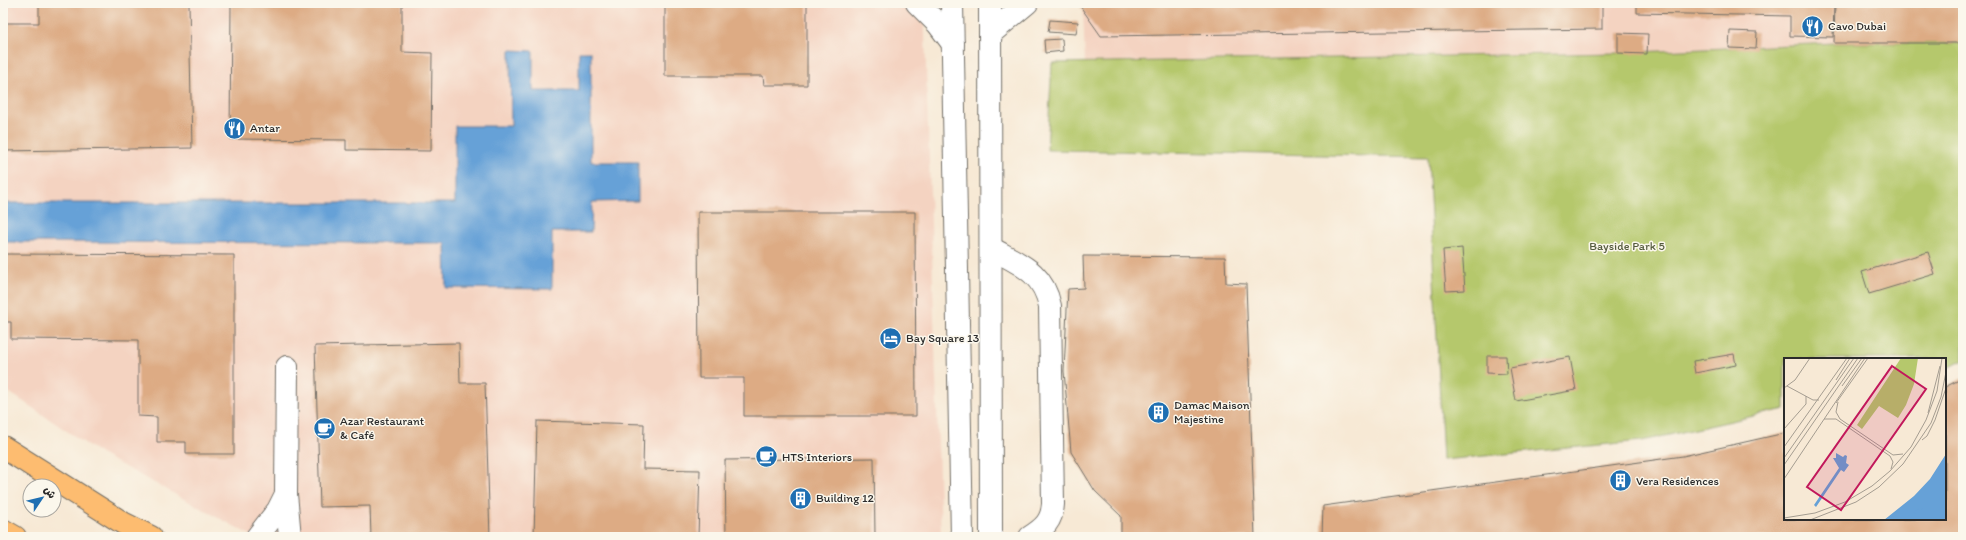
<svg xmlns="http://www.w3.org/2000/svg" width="1966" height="540" font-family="Itim,'Playpen Sans Arabic',sans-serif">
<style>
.built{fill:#f4d3c1}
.green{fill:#b5c86c;stroke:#707a4c}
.water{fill:#66a1d7;stroke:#486681}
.building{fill:#ddab84}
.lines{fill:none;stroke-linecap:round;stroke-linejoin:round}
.minor-casing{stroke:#726e66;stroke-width:24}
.major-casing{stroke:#726e66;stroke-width:24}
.minor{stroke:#fff;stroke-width:22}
.major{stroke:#fdbc6f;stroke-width:22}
.labels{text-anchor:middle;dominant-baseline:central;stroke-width:3;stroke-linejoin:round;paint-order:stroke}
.poi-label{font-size:12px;fill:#2b2b2b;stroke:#fbf7ec;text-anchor:start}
.park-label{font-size:12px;fill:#545a3e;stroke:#fbf7ec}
.inset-river{fill:none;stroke:#66a1d7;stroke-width:2}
.inset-road{fill:none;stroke:#a59d91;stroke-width:1}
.view{fill:#c2185b;fill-opacity:0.15;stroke:#c2185b;stroke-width:2}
.inset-edge{fill:none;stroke:#2b2b2b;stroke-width:2}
</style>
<rect width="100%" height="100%" fill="#fbf7ec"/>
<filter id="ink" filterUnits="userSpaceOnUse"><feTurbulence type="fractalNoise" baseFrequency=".025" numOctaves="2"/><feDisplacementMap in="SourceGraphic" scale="8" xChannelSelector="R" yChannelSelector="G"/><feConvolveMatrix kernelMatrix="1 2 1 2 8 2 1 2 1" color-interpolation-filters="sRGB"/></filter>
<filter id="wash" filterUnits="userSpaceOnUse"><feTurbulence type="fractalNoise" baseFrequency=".012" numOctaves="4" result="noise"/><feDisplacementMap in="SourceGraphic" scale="16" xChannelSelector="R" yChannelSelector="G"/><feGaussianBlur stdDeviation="0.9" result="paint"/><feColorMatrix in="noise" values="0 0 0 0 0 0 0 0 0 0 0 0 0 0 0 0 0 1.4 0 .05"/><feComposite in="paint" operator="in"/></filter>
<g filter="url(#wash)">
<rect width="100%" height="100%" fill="#f7e9d5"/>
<g class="built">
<path d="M 3,3 L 924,3 L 941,537 L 254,537 L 101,454 L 3,388 Z"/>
<path d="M 1083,3 L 1963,3 L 1963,43 L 1834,43 L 1618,53 L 1085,64 Z"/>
</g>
<path class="green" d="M 1834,43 L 1963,43 L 1963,360 L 1945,369 L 1945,359 L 1785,359 L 1785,409 L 1642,441 L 1443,460 L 1428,157 L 1047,150 L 1052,63 L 1618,53 Z"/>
<path class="water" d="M 510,50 L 533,51 L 533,91 L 579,91 L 579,52 L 591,52 L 591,162 L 638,162 L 638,201 L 592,202 L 591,232 L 552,232 L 552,289 L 446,288 L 445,243 L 3,242 L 3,203 L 455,203 L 455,126 L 511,126 Z"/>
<g id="blocks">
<g class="building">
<path d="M 39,3 L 189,3 L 192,148 L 3,151 L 3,23 L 39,23 Z"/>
<path d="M 231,3 L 402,3 L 402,52 L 432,53 L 431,151 L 346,150 L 346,140 L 230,139 Z"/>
<path d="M 665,3 L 807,3 L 807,85 L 764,85 L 763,76 L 665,76 Z"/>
<path d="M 1080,3 L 1602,3 L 1602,29 L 1101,36 L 1080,6 Z"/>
<path d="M 1637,3 L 1834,3 L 1833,37 L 1790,36 L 1790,16 L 1637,13 Z"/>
<path d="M 1835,3 L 1963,3 L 1963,43 L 1834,43 Z"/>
<path d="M 1050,20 L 1078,22 L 1076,34 L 1048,32 Z"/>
<path d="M 1730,31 L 1757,32 L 1756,49 L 1729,48 Z"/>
<path d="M 1618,33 L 1648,34 L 1647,54 L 1618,53 Z"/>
<path d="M 1062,39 L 1063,51 L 1045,53 L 1044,40 Z"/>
<path d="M 698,212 L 915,212 L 916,416 L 744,416 L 744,378 L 699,378 Z"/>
<path d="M 1462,248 L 1465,290 L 1446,291 L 1443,250 Z"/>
<path d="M 1928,252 L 1935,274 L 1869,294 L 1862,272 Z"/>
<path d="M 3,254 L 234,255 L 234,454 L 186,454 L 186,442 L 157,442 L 157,417 L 138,416 L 138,340 L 11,339 L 11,322 L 3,322 Z"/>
<path d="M 1083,256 L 1225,257 L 1226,283 L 1246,284 L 1255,537 L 1121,537 L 1121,516 L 1095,491 L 1071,452 L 1064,371 L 1068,289 L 1084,288 Z"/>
<path d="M 459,343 L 460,383 L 485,383 L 490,537 L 371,537 L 370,506 L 320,507 L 315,346 Z"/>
<path d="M 1734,354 L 1736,365 L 1695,373 L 1693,361 Z"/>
<path d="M 1487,356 L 1506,356 L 1507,374 L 1487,373 Z"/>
<path d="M 1570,357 L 1576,390 L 1516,401 L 1510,368 Z"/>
<path d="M 1963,378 L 1963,537 L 1322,537 L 1323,506 L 1683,456 L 1785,433 L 1785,519 L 1945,519 L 1945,387 Z"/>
<path d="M 537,421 L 644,424 L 643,469 L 700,470 L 698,537 L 534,537 Z"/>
<path d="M 874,458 L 875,537 L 726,537 L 725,460 Z"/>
</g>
</g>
</g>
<g filter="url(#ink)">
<use href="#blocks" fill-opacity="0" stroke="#726e66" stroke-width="1"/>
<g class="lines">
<defs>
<g id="minor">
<path d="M 917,3 L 938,24 L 953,44"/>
<path d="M 952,3 L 962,537"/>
<path d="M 990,3 L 991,537"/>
<path d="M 990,34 L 1027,3"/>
<path d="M 991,248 C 1019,264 1043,271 1050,306 L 1053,504 C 1052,521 1044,528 1030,537"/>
<path d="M 287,367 L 286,494 L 290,537"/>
<path d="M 257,537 L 278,510 L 286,494"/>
</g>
<g id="major">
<path d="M 3,447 L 123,523 L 151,537"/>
<path d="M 3,530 L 15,537"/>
</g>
</defs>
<use href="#minor" class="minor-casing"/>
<use href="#major" class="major-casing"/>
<use href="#minor" class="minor"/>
<use href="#major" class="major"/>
</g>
</g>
<defs>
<symbol id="restaurant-disc" viewBox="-11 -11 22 22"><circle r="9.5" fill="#1f6fb2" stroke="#fbf7ec"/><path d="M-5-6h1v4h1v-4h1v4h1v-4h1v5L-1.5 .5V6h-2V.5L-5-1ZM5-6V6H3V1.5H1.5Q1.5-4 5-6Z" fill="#fff"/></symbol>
<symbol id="hotel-disc" viewBox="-11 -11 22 22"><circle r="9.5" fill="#1f6fb2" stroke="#fbf7ec"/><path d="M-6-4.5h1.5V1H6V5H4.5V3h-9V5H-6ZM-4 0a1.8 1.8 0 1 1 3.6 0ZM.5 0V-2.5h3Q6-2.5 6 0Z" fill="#fff"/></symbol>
<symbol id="building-disc" viewBox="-11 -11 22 22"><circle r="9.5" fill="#1f6fb2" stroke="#fbf7ec"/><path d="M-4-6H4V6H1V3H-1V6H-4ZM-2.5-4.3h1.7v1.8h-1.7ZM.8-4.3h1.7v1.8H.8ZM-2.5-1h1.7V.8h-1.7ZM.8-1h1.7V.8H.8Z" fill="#fff"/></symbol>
<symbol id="cafe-disc" viewBox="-11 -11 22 22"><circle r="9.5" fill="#1f6fb2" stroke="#fbf7ec"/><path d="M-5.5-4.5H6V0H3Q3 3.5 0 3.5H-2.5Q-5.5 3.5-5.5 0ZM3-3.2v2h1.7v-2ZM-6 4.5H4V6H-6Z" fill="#fff"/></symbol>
</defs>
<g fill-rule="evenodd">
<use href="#restaurant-disc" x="1800" y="14" width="25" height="25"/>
<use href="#restaurant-disc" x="222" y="116" width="25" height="25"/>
<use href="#hotel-disc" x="878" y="326" width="25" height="25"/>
<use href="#building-disc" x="1146" y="400" width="25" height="25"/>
<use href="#cafe-disc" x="312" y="416" width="25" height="25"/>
<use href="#cafe-disc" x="754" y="444" width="25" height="25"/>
<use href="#building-disc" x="1608" y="468" width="25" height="25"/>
<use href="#building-disc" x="788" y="486" width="25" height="25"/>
</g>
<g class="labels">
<g class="poi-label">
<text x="1828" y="26">Cavo Dubai</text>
<text x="250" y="128">Antar</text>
<text x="906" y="338">Bay Square 13</text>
<text x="1174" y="405">Damac Maison<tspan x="1174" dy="14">Majestine</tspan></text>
<text x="340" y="421">Azar Restaurant<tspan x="340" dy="14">&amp; Café</tspan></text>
<text x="782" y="457">HTS Interiors</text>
<text x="1636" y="481">Vera Residences</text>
<text x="816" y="498">Building 12</text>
</g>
<g class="park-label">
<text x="1627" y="246">Bayside Park 5</text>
</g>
</g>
<g transform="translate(1784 358)">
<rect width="162" height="162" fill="#f7e9d5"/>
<path d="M 117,0 L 134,0 L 130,26 L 122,47 L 114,60 L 95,48 L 78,71 L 73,67 Z" fill="#b5c86c"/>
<path d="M 52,95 L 59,99 L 61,97 L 63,98 L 62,105 L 65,107 L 60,114 L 57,112 L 32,149 L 30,147 L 55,110 L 49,100 L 52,100 ZM 162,96 L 162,162 L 100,162 L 130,138 L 146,121 Z" fill="#66a1d7"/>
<path class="inset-river" d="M 121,162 L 136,151 L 162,125"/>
<path class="inset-road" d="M 52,22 L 66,0M 3,28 L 29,42 L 35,42M 58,28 L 78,0M 0,30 L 11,22 L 26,0M 54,44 L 52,54 L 56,61 L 109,97 L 119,96M 52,45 L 84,0M 144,55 L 156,8M 40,61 L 52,61 L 106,98 L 109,104 L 107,111M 0,71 L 22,46 L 22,38M 138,82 L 143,78 L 151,62 L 162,30M 0,89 L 63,0M 0,100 L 70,0M 0,107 L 74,0M 0,121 L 81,0M 0,160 L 31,155 L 61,144 L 88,128 L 106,113 L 127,89 L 142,62 L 153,33 L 158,0M 26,162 L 72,144 L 95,129 L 119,106 L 147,65 L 157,39 L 162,14"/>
<path class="view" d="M 108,8 L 142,31 L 57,152 L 23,129 Z"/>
<rect width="162" height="162" class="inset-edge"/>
</g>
<rect width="1966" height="540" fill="none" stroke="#fbf7ec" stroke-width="16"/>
<g transform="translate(42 498) rotate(55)"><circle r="19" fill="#fbf7ec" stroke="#a8a59f"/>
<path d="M0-3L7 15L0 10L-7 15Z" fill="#1f6fb2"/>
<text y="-6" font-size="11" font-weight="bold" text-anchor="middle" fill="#2b2b2b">ش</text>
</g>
</svg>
